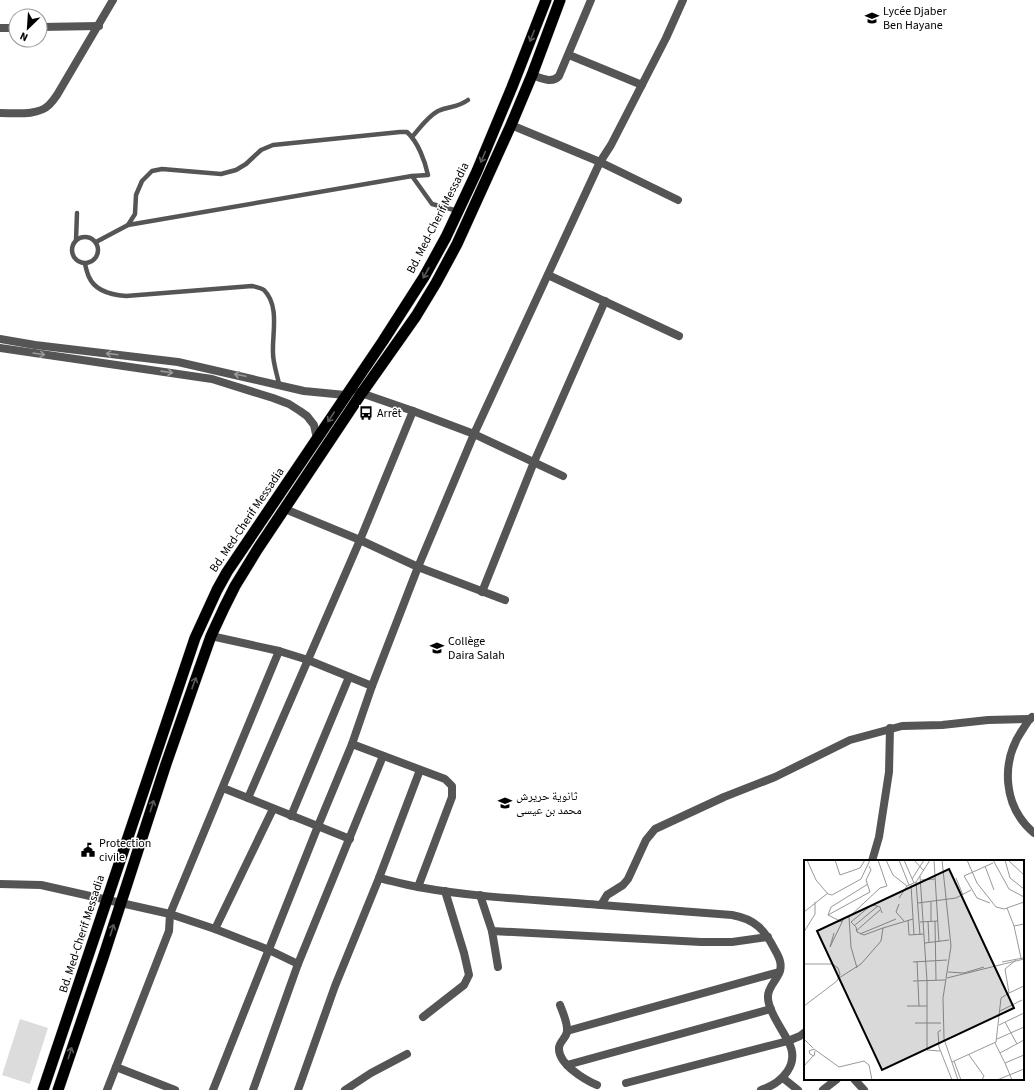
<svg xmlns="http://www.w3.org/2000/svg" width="1034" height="1090" font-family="'Source Sans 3','Noto Naskh Arabic',sans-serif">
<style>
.green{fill:#dcdcdc}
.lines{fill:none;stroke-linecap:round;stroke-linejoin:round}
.trunk-casing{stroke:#dbdbdb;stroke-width:12}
.service{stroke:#555;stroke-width:4.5}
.minor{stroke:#555;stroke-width:8}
.tertiary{stroke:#555;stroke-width:8}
.trunk{stroke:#000;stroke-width:11}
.oneway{stroke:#595959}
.oneway2{stroke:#999}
.labels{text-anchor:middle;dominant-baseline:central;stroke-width:3;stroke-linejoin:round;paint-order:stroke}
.poi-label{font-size:12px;fill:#000;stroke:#fff;text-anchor:start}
.street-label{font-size:12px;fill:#000;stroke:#fff}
.inset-road{fill:none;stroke:#999;stroke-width:1}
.view{fill:#000;fill-opacity:0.15;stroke:#000;stroke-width:2}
.inset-edge{fill:none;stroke:#000;stroke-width:2}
</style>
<rect width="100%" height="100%" fill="#fff"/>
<path class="green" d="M 20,1019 L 48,1028 L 30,1084 L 2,1075 Z"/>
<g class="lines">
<defs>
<g id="trunk">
<path d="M 43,1090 L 195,638 L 217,590 L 227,572 L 383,341 L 424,277 L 446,237 L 477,171 L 512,87 L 546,0"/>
<path d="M 58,1090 L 103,958 L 166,764 L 194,684 L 211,636 L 224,608 L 235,586 L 257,550 L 361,394 L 416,316 L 436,283 L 457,244 L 511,125 L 532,75 L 560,0"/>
</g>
</defs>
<use href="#trunk" class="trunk-casing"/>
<g class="service">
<path d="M 412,137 C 420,128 427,117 438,111 C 449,106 457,108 468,100"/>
<path d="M 128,225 L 135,214 L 136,195 L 142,181 L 152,171 L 162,169 L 221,174 L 236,170 L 246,164 L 261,150 L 273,145 L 400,132 L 407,132 C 418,142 425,161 428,175 L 412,176 L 432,204 L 458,211"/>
<circle cx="85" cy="250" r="13"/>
<path d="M 76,240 L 77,213"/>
<path d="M 96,242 L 128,225 L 412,176"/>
<path d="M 85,264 C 86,268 87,273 89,277 C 95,291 112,295 126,296 L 252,286 C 256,287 261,288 264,290 C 280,306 272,334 273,353 C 273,363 277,374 279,384"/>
</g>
<g class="minor">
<path d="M 40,27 L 99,26"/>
<path d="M 0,28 L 16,28"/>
<path d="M 569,55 L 642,85"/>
<path d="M 532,75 C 541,78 552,84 559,76 L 591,0"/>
<path d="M 0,113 C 15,113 38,116 49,105 C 52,102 55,98 57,95 L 113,0"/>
<path d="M 511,125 L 600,162 L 678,200"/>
<path d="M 548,275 L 679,336"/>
<path d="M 358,392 L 413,411 L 474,434 L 563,476"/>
<path d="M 285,509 L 360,540 L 418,567 L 505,600"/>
<path d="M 482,592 L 534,462 L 605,301"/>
<path d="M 211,636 L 279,651 L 308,660 L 372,686"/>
<path d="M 1032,717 C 1028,720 1026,725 1023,729 C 1000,762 1003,807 1034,833"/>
<path d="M 352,744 L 445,779 L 452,786 L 452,797 L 418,887"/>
<path d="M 223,788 L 350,839"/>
<path d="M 248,798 L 360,540 L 413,411"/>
<path d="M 291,816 L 349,677"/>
<path d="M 872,861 L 879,837 L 889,772 L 890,728"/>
<path d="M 379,878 C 392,881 405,885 418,887 C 478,898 541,900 601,905 L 607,895 L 623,885 L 628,879 L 646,840 L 655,829 L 724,797 L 775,777 L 850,740 L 902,726 L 942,725 L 988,720 L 1030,719"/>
<path d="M 0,884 L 41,885 L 170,914 L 215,929 L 269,950 L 298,964"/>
<path d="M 480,895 L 492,931 L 498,967"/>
<path d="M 601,905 L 732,915 C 755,919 765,930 775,950 C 779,957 782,963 780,971 C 777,980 768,987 768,996 C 767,1009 782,1029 788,1041 L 626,1083"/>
<path d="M 215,929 L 273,809"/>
<path d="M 492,931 L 701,942 L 732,942 L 768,937"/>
<path d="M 560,1005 C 563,1013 568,1023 567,1032 C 566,1038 559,1042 559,1048 C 558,1064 585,1080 597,1085"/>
<path d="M 423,1017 L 464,985 L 469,975 L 464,953 L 445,891"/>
<path d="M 567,1031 L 779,972"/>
<path d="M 567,1065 L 771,1009"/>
<path d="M 116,1067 L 175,1090"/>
<path d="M 783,1078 L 798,1090"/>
<path d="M 854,1079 L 864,1090"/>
<path d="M 107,1090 L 169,931 L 170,914 L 279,651"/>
<path d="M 213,1090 L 318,826 L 352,744 L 372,686 L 418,567 L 474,434 L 600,162 L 611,145 L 666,38 L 683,0"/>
<path d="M 253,1090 L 298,964 L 383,756"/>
<path d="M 298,1090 L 335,986 L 379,878 L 420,770"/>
<path d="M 345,1090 L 371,1073 L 407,1054"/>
<path d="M 761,1090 C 782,1083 801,1064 788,1041 L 800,1036 L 805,1032"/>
<path d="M 823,1090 L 837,1079"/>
</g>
<g class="tertiary">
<path d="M 0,339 L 35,345 L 178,362 L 304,391 L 345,395"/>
<path d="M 0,348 L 212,379 L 273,398 L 289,404 L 300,411 L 307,416 L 314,425 L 317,439"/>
</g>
<use href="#trunk" class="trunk"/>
</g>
<defs><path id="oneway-shaft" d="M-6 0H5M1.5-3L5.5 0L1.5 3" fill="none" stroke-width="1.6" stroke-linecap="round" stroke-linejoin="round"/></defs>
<g class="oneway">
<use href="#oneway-shaft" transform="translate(532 36) rotate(112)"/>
<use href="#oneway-shaft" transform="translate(483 157) rotate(113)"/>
<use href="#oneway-shaft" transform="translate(426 273) rotate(119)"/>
<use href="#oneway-shaft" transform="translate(331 417) rotate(123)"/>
<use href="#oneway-shaft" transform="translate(194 683) rotate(-70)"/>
<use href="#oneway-shaft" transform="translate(152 806) rotate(-72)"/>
<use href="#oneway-shaft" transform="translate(112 930) rotate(-72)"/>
<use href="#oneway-shaft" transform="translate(70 1053) rotate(-72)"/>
</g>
<g class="oneway2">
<use href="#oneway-shaft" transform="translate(39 354) rotate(9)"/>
<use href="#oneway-shaft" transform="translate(112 354) rotate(-173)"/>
<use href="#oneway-shaft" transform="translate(167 372) rotate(8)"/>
<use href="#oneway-shaft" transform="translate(240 375) rotate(-168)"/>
</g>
<defs>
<symbol id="school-bare" viewBox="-9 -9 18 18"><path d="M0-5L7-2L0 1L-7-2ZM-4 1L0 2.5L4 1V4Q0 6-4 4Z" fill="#000" stroke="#fff" stroke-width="2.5" paint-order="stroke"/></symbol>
<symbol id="bus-bare" viewBox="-9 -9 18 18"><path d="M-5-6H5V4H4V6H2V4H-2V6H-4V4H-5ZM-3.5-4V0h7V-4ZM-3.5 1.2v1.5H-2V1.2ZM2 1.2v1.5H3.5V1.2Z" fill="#000" stroke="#fff" stroke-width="2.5" paint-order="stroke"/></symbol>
<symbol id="university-bare" viewBox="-9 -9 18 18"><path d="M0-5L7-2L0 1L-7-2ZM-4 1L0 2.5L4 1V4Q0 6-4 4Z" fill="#000" stroke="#fff" stroke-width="2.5" paint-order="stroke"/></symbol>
<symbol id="civic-bare" viewBox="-9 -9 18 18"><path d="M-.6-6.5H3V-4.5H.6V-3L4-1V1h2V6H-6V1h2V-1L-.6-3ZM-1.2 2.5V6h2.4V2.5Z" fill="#000" stroke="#fff" stroke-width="2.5" paint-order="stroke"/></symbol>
</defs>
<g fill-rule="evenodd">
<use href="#school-bare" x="862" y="8" width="20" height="20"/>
<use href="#bus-bare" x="356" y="403" width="20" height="20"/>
<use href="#school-bare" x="427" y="638" width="20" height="20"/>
<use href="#university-bare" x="495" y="793" width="20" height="20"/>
<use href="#civic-bare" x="78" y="840" width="20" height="20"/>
</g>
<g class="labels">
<g class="poi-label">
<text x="883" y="11">Lycée Djaber<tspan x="883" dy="14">Ben Hayane</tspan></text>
<text x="377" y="413">Arrêt</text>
<text x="448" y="641">Collège<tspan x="448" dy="14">Daira Salah</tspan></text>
<text x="516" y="796">ثانوية حريرش<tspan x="516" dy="14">محمد بن عيسى</tspan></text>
<text x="99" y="843">Protection<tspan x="99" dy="14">civile</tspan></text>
</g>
<g class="street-label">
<text transform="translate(438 218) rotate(-63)">Bd. Med-Cherif Messadia</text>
<text transform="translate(247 520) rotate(-56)">Bd. Med-Cherif Messadia</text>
<text transform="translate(82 934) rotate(-72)">Bd. Med-Cherif Messadia</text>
</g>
</g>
<g transform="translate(804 860)">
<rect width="220" height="220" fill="#fff"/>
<path class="inset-road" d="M 3,0 L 12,20 L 24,34 L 28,35 L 57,19 L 66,0M 31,0 L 36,15 L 56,8 L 61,0M 82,0 L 89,15 L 103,26 L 112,22 L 126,0M 95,0 L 105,25M 100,0 L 110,23M 110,0 L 120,11M 130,0 L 135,82M 138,0 L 147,86 L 139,138 L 140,179 L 154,220M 163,0 L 173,23 L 192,47 L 200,49 L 220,42M 189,0 L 205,29 L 220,37M 201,0 L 206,18 L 220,29M 204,0 L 220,15M 181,6 L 190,30M 116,16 L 123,121 L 123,190 L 136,191M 152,18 L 159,35M 108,19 L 120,0M 117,20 L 131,19M 112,22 L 116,75M 107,25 L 110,75M 95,38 L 103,26M 114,43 L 152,38 L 167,30M 186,43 L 173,38 L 160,16 L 189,3M 95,44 L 92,52 L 100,61M 69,45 L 76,47 L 78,53M 65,47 L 47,62 L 52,67 L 53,72 L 60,75 L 79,68M 203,48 L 210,66M 0,52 L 24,33M 24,55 L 66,32 L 62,20 L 67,10 L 65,6M 24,55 L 27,47 L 64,24M 24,55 L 38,62M 45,57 L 76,28 L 83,26 L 74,0M 45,57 L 47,87 L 53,108M 104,60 L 105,75 L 120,74M 124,61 L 125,82M 127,61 L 127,42M 131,61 L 132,120M 116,62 L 134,61M 51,65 L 74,46M 52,71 L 76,50M 0,72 L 11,54 L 11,42M 30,73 L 26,87 L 40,58 L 45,57M 56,74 L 92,59M 121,83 L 145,80M 217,98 L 210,66 L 220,64M 113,101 L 115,146M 109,102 L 143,100M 198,102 L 219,98M 0,104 L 28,104 L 34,108 L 36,114 L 33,121 L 0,146M 144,112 L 160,113 L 180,107M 35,118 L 57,104 L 77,81 L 79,68 L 109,59M 143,118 L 220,99M 109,121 L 141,120M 205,133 L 220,126M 103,146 L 123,146M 196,151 L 218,140M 201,162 L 213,184M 111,163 L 137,163M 195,165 L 220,153M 137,170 L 134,172 L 135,187 L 148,220M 0,179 L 9,188M 193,179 L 220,167M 191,183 L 201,203M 11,191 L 10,196 L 6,194 L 5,191 L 10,189 L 35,207 L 60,201 L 65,205 L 68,220M 196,193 L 220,180M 165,195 L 180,216 L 178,220M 150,201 L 157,220M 148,202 L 192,182 L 197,138 L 205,133 L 201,109 L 212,100M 0,206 L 9,196M 193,220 L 220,209M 208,220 L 201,203 L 220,195"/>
<path class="view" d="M 145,9 L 210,148 L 78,210 L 13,71 Z"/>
<rect width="220" height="220" class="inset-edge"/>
</g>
<g transform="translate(28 28) rotate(205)"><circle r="19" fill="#ffffff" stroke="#999999"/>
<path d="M0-3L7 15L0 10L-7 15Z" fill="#000000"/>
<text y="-6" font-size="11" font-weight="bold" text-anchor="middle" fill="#000000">N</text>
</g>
</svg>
